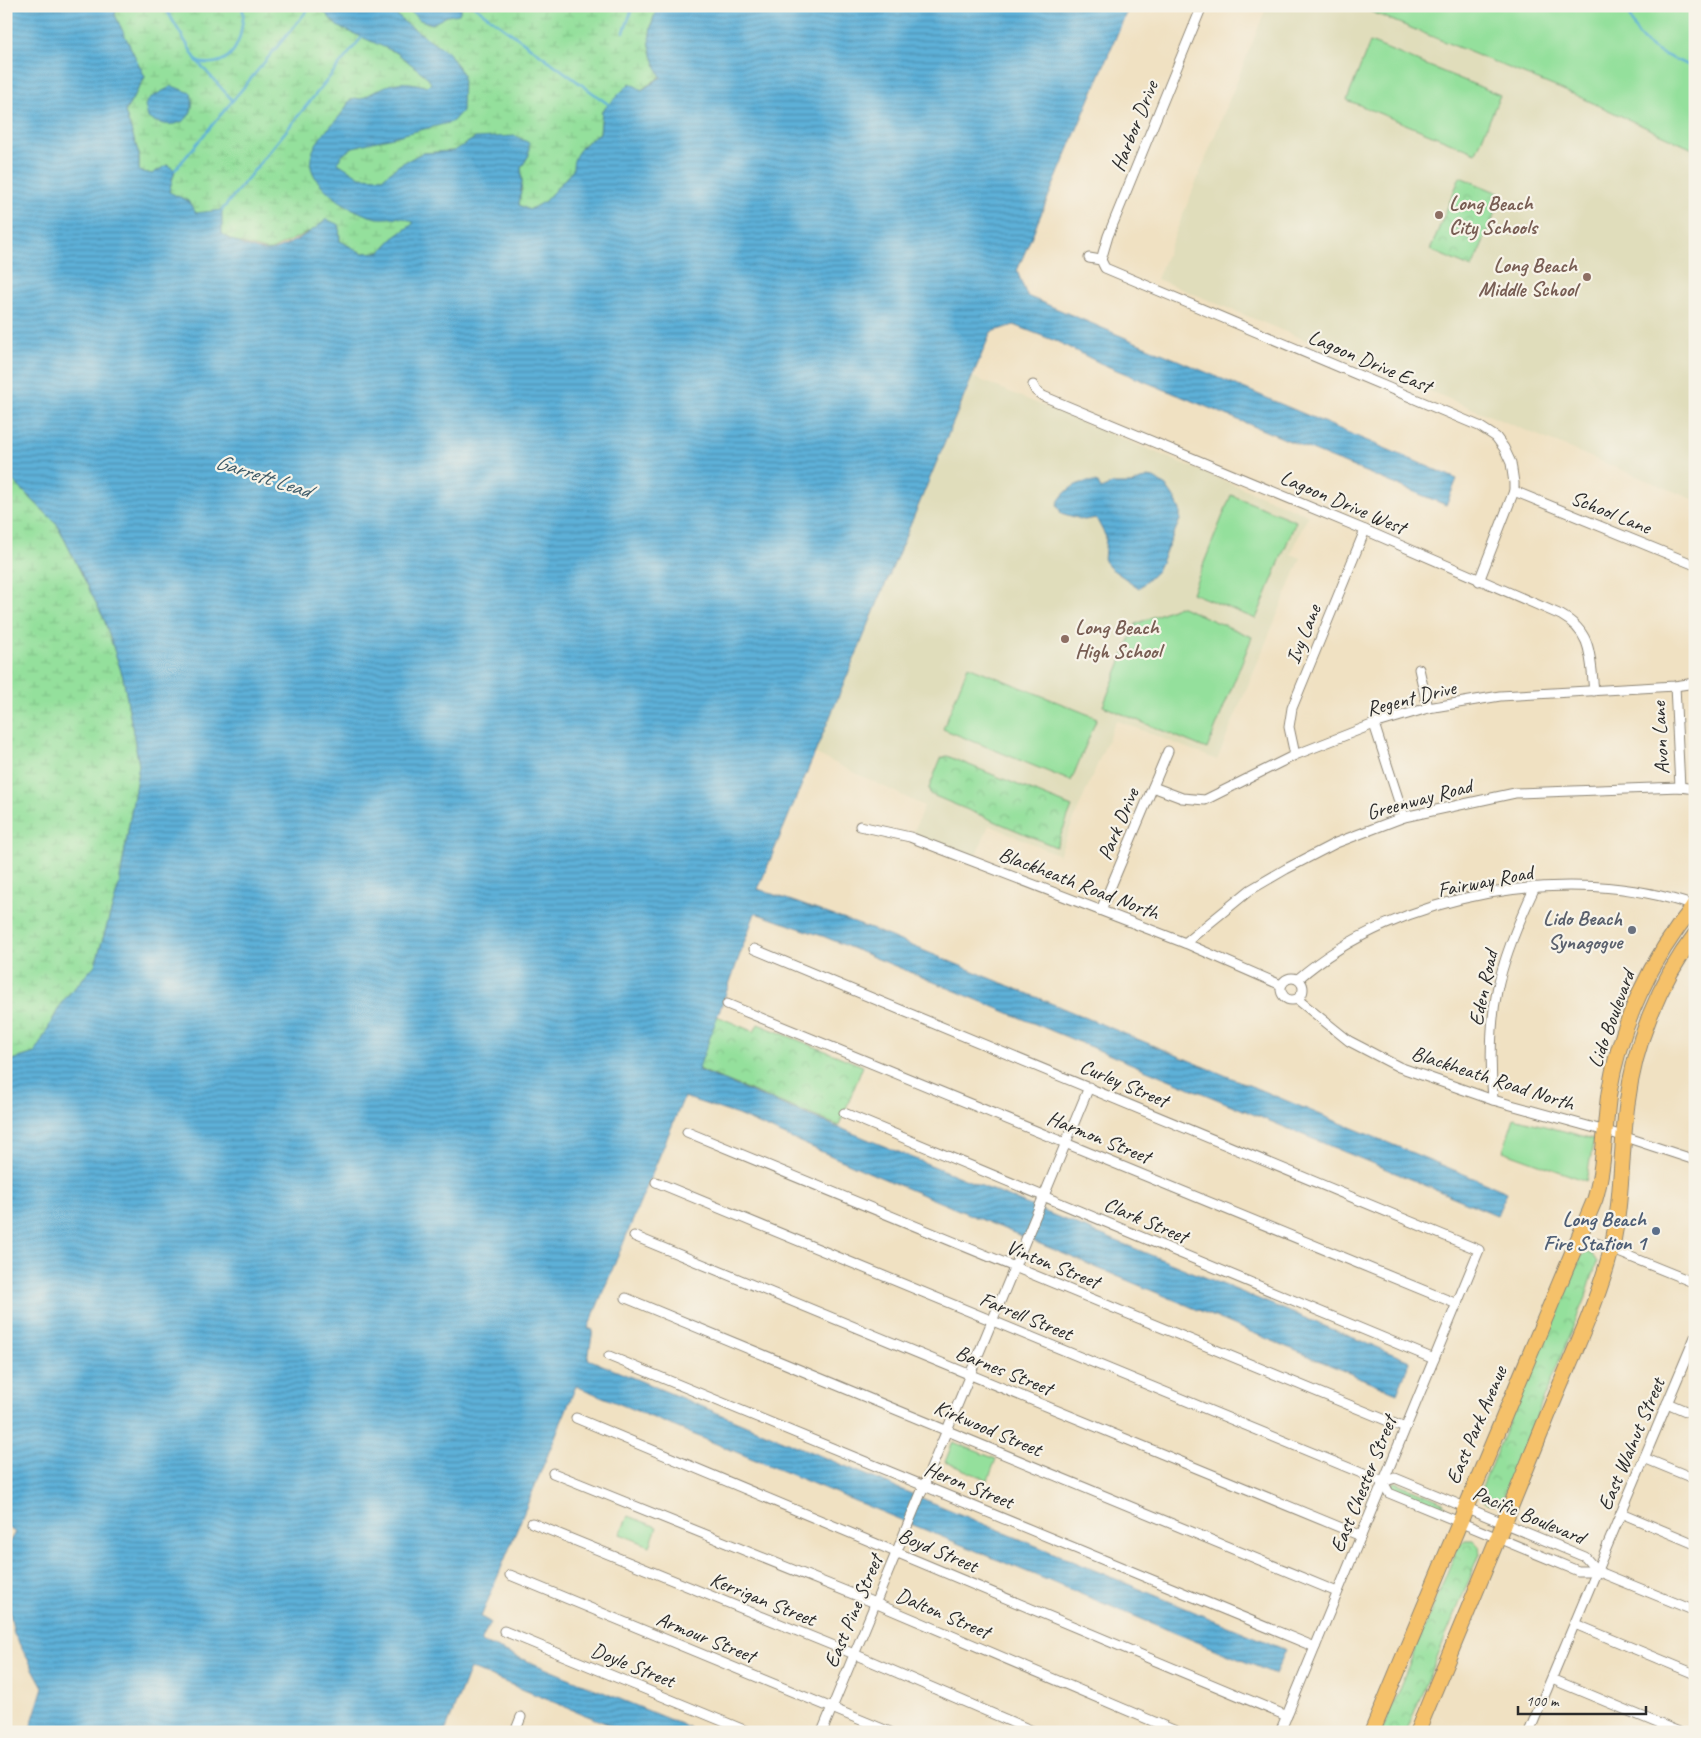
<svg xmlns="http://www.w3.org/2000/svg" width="1701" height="1738" font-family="Caveat,sans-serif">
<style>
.built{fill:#e0ddbb}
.grass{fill:#94e09c;stroke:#608664}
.wetland{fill:url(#wetland-marsh);stroke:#608664}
.park{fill:url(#park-crowns);stroke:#608664}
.water{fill:url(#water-rules);stroke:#446e82}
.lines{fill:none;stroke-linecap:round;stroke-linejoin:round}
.stream{stroke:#5db0d8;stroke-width:2.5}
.minor-casing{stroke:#8e8676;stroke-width:11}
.trunk-casing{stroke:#8e8676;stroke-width:17}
.minor{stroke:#fff;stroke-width:9}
.trunk{stroke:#f5c16b;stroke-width:15}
.education-dot{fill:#8d6e63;stroke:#f7f3e8;stroke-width:2}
.worship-dot{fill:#6b7280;stroke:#f7f3e8;stroke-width:2}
.service-dot{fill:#5c6f8a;stroke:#f7f3e8;stroke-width:2}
.labels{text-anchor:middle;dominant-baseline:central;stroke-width:4.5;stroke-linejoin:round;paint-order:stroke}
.street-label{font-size:21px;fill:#2b2b2b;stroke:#f7f3e8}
.education-label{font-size:21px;font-weight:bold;fill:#785e54;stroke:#f7f3e8;text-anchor:start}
.worship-label{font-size:21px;font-weight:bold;fill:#5b616d;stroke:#f7f3e8;text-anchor:end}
.service-label{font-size:21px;font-weight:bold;fill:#4e5e75;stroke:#f7f3e8;text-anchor:end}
.water-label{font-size:22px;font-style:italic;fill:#3c5a68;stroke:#f7f3e8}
</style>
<defs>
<pattern id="wetland-marsh" width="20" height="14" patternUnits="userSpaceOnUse" patternTransform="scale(1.25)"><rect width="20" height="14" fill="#94e09c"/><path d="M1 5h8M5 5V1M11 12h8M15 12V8" fill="none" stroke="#80c087"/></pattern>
<pattern id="park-crowns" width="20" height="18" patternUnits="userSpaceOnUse" patternTransform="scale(1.25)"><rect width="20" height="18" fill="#94e09c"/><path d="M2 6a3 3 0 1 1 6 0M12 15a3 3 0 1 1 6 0" fill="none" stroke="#80c087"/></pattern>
<pattern id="water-rules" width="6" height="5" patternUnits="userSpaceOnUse" patternTransform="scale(1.25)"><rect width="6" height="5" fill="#5db0d8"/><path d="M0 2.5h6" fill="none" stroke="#4d8faf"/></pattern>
</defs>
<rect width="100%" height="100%" fill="#f7f3e8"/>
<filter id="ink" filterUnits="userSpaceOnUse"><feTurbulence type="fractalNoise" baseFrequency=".02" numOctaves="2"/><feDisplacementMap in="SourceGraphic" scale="10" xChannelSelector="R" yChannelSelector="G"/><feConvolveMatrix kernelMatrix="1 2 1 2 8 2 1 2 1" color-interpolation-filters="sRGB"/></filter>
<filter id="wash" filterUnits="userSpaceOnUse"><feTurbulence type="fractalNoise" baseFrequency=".0096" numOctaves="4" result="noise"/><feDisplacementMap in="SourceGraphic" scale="20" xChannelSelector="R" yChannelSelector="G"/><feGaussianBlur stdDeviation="1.12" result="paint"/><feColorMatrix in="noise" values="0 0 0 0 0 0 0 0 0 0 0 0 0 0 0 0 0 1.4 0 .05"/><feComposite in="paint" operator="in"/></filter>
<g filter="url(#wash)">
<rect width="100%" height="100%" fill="#f0e1c2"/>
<g class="built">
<path d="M 1267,6 L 1357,6 L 1580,97 L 1695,150 L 1695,500 L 1157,279 Z"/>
<path d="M 973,377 L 1308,515 L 1291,554 L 1301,558 L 1217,760 L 1116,720 L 1059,855 L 989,825 L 974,860 L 912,836 L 924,806 L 814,753 Z"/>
</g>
<g class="grass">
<path d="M 1357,6 L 1695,6 L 1695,150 L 1580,97 Z"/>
<path d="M 1370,42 L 1500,95 L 1476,153 L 1347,100 Z"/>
<path d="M 1231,495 L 1296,521 L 1256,619 L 1192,593 Z"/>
<path d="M 1179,606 L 1252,637 L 1207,749 L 1103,706 L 1136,624 Z"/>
<path d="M 968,666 L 1097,718 L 1071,781 L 943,729 Z"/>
<path d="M 1514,1118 L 1594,1139 L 1586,1181 L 1503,1151 Z"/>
<path d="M 953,1442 L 996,1459 L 988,1480 L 945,1462 Z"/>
<path d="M 1395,1482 L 1443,1502 L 1446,1508 L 1440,1512 L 1389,1489 L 1392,1483 Z"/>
<path d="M 628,1516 L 657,1527 L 650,1546 L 620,1534 Z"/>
</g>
<g class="wetland">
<path d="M 117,6 L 658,6 C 646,36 647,48 661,76 L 641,90 L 630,83 L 602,111 L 600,133 L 583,145 L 573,170 L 545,201 L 529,210 L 519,205 L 522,182 L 521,168 L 529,155 L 475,138 L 454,151 L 422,153 L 415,223 L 392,239 L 380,252 L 362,253 L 340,241 L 339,225 L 321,226 L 269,251 L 235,242 L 221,234 L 196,213 L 188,201 L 168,192 L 175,170 L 167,165 L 152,174 L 139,171 L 139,154 L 125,112 L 145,77 L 114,15 Z"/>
<path d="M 6,474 L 57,524 L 104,619 L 123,677 L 139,765 L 119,885 L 95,965 L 62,1002 L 35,1053 L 6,1062 Z"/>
</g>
<g class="park">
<path d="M 1460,177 L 1503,195 L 1472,268 L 1430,250 Z"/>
<path d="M 947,756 L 1072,807 L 1056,847 L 930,794 L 929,788 L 941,758 Z"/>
<path d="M 717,1016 L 754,1032 L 758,1024 L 863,1066 L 839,1126 L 698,1069 Z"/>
<path d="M 1586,1253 L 1591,1253 L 1597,1262 L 1588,1290 L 1502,1501 L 1494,1505 L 1487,1504 L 1481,1499 L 1480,1492 L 1566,1284 L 1579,1257 Z"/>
<path d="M 1465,1540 L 1473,1540 L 1479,1546 L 1480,1554 L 1406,1732 L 1381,1732 L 1458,1546 Z"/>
</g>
<g class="water">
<path d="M 6,6 L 117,6 L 115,15 L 145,77 L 125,112 L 139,154 L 139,171 L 152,174 L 167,165 L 175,170 L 169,192 L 188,201 L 196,213 L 222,210 L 222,234 C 232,241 256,252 269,251 C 280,251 319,228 326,219 L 339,225 L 340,241 L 362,253 L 380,252 L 392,239 L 414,223 C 402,214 392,219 378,218 C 355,215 305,184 311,158 C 315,134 340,123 349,101 L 355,98 L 361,99 C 387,85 397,77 427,87 L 431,83 L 426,76 L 397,53 L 337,26 L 319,6 L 388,6 L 404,22 L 449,53 L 463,75 L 462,111 L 452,122 L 353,147 L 341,156 L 338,163 L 360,177 L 383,178 L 399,165 L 422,153 L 454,151 L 475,138 L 516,136 L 529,143 L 529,155 L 521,168 L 522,182 L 519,205 L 529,210 L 545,201 L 573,170 C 572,152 587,142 600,133 L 602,111 L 630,83 L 642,90 L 661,77 C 647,48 646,36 658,6 L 1129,6 L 1017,271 L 1027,296 L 1457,479 L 1446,505 L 1102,364 L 1058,342 L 1014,325 L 991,332 L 758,889 L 874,930 L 1507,1192 L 1497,1215 L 825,937 L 755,913 L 698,1070 L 1410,1361 L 1397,1393 L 875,1175 L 738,1115 L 684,1097 L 588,1328 L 593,1330 L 588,1359 L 1286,1650 L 1275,1674 L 576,1386 L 481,1617 L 490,1622 L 481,1642 L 700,1732 L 627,1732 L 470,1668 L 445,1732 L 29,1732 L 43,1687 L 14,1634 L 6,1594 L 6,1548 L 15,1532 L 6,1527 L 6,1062 L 35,1053 L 62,1002 L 95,965 L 119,885 L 139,765 L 123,677 L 104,619 L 57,524 L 6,474 Z"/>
<path d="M 411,6 L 462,6 L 459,14 L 447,16 L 432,24 L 420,20 L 411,12 Z"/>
<path d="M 172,86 L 191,93 C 199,123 171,132 148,118 L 145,105 L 150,98 Z"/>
<path d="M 1148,477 L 1154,478 L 1166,486 L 1175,499 L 1180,510 L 1180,520 L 1157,571 L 1139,588 L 1110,568 L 1104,561 L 1106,537 L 1096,518 L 1084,520 L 1061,513 L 1057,504 C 1065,489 1081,478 1098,483 L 1101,489 L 1112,484 L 1131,484 Z"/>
</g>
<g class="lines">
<g class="stream">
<path d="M 164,6 L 197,61 L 232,100"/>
<path d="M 474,6 L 608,104"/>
<path d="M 1627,6 C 1636,49 1659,52 1695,68"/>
<path d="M 624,32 L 633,6"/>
<path d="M 198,62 C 226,68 239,51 242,25 C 243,18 245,12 241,6"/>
<path d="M 175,170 L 311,6"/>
<path d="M 222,210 L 362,37"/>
</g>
</g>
</g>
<g filter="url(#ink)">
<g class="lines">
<defs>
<g id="minor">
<path d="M 1089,258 L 1101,260 L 1105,268 L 1479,426 L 1496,437 L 1504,448 L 1511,463 L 1514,483 L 1514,491 L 1479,581"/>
<path d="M 1101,260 L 1108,236 L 1202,6"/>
<path d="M 1033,385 L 1036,391 L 1043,396 L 1365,530 L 1561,615 C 1593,633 1590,657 1594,691"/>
<path d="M 1514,491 L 1695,565"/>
<path d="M 1419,669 L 1428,708"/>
<path d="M 1675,686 L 1680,787"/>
<path d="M 1374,724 L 1404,817"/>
<path d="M 1295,755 L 1289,727 L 1292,708 L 1365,530"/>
<path d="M 1153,787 L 1182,798 L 1205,800 L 1295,755 L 1374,724 L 1428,708 L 1500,696 L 1675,686 L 1695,683"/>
<path d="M 860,826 L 910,837 L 1185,943 L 1281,985"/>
<path d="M 1101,910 L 1168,751"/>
<path d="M 1185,943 L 1250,890 L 1286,869 L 1336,843 L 1404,817 L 1515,793 L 1680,787 L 1695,789"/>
<path d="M 754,949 L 1479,1250 L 1280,1732"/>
<circle cx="1292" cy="989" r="11"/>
<path d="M 1298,979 C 1398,892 1571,862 1694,906"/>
<path d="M 1297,999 L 1349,1041 L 1399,1067 L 1493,1100 L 1613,1133 L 1695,1160"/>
<path d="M 727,1004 L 1457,1304"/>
<path d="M 1493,1100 C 1486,1011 1497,967 1535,887"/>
<path d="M 844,1113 L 1434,1359"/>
<path d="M 687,1132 L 1405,1428"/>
<path d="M 656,1182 L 1383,1482"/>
<path d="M 634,1236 L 1361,1536"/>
<path d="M 1579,1236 L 1695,1283"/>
<path d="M 626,1298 L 1337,1592"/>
<path d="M 609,1356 L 1315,1647"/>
<path d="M 1667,1403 L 1695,1415"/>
<path d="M 576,1418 L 1287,1716"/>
<path d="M 1644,1458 L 1695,1479"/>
<path d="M 553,1473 L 875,1603 L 1178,1732"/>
<path d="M 1383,1482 L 1389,1493 L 1578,1571 L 1597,1571 L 1695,1611"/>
<path d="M 1383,1482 L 1395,1478 L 1585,1557 L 1597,1571"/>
<path d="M 1621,1513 L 1695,1544"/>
<path d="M 532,1523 L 854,1654 L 1035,1732"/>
<path d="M 510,1575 L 890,1732"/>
<path d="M 1575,1624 L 1695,1674"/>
<path d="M 504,1631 L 749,1732"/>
<path d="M 1552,1679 L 1679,1732"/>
<path d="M 515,1732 L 521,1717"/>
<path d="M 822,1732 L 1089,1087"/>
<path d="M 1529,1732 L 1695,1337"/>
</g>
<g id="trunk">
<path d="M 1372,1732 L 1595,1199 C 1605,1165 1604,1128 1609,1093 C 1620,1025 1651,958 1695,905"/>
<path d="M 1417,1732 C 1462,1625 1506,1519 1549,1412 C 1569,1363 1592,1315 1607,1265 C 1623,1213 1620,1157 1627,1104 C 1634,1045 1659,982 1695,935"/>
</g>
</defs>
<use href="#minor" class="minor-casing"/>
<use href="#trunk" class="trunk-casing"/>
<use href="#minor" class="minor"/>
<use href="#trunk" class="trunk"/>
</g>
</g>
<g class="education-dot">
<circle cx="1439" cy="215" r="5"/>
<circle cx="1587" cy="277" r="5"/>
<circle cx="1065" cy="639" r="5"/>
</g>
<circle class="worship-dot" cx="1632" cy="930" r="5"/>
<circle class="service-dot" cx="1656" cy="1231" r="5"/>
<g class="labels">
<g class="street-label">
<text transform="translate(1134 126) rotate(-68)">Harbor Drive</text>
<text transform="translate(1370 361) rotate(23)">Lagoon Drive East</text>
<text transform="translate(1343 502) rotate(23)">Lagoon Drive West</text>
<text transform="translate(1611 512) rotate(22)">School Lane</text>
<text transform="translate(1303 634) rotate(-68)">Ivy Lane</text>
<text transform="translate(1411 698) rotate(-14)">Regent Drive</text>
<text transform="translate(1660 738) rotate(-93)">Avon Lane</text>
<text transform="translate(1419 799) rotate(-15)">Greenway Road</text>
<text transform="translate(1118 824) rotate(-67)">Park Drive</text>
<text transform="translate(1485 881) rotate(-11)">Fairway Road</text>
<text transform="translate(1079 883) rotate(21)">Blackheath Road North</text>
<text transform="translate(1483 988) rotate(-78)">Eden Road</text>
<text transform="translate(1611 1019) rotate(-70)">Lido Boulevard</text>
<text transform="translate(1493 1078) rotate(18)">Blackheath Road North</text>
<text transform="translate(1124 1083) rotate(23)">Curley Street</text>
<text transform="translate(1099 1137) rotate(22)">Harmon Street</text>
<text transform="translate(1146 1220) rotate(23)">Clark Street</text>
<text transform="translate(1053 1264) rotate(22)">Vinton Street</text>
<text transform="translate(1026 1316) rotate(22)">Farrell Street</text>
<text transform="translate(1004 1370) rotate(22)">Barnes Street</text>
<text transform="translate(1476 1425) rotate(-67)">East Park Avenue</text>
<text transform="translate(988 1428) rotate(23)">Kirkwood Street</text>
<text transform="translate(1631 1444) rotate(-67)">East Walnut Street</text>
<text transform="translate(1363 1484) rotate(-68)">East Chester Street</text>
<text transform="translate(969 1485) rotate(22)">Heron Street</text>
<text transform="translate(1529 1515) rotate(23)">Pacific Boulevard</text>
<text transform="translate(938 1550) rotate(23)">Boyd Street</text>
<text transform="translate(763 1599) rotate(22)">Kerrigan Street</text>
<text transform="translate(853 1611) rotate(-67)">East Pine Street</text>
<text transform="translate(943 1613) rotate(23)">Dalton Street</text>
<text transform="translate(706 1637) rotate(22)">Armour Street</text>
<text transform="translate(633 1665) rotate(22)">Doyle Street</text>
</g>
<g class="education-label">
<text x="1449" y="203">Long Beach<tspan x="1449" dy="24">City Schools</tspan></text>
<text x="1577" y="265" text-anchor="end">Long Beach<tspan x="1577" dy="24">Middle School</tspan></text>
<text x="1075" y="627">Long Beach<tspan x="1075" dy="24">High School</tspan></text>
</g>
<g class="worship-label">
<text x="1622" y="918">Lido Beach<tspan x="1622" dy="24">Synagogue</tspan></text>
</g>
<g class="service-label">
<text x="1646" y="1219">Long Beach<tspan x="1646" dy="24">Fire Station 1</tspan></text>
</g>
<g class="water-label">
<text transform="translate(263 476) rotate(18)">Garrett Lead</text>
</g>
</g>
<rect width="1701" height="1738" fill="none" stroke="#f7f3e8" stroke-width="25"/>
<path d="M1518 1706v8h128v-8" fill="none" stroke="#2b2b2b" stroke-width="2.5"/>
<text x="1526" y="1706" font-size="15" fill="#2b2b2b" stroke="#f7f3e8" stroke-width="4" paint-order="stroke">100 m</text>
</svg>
